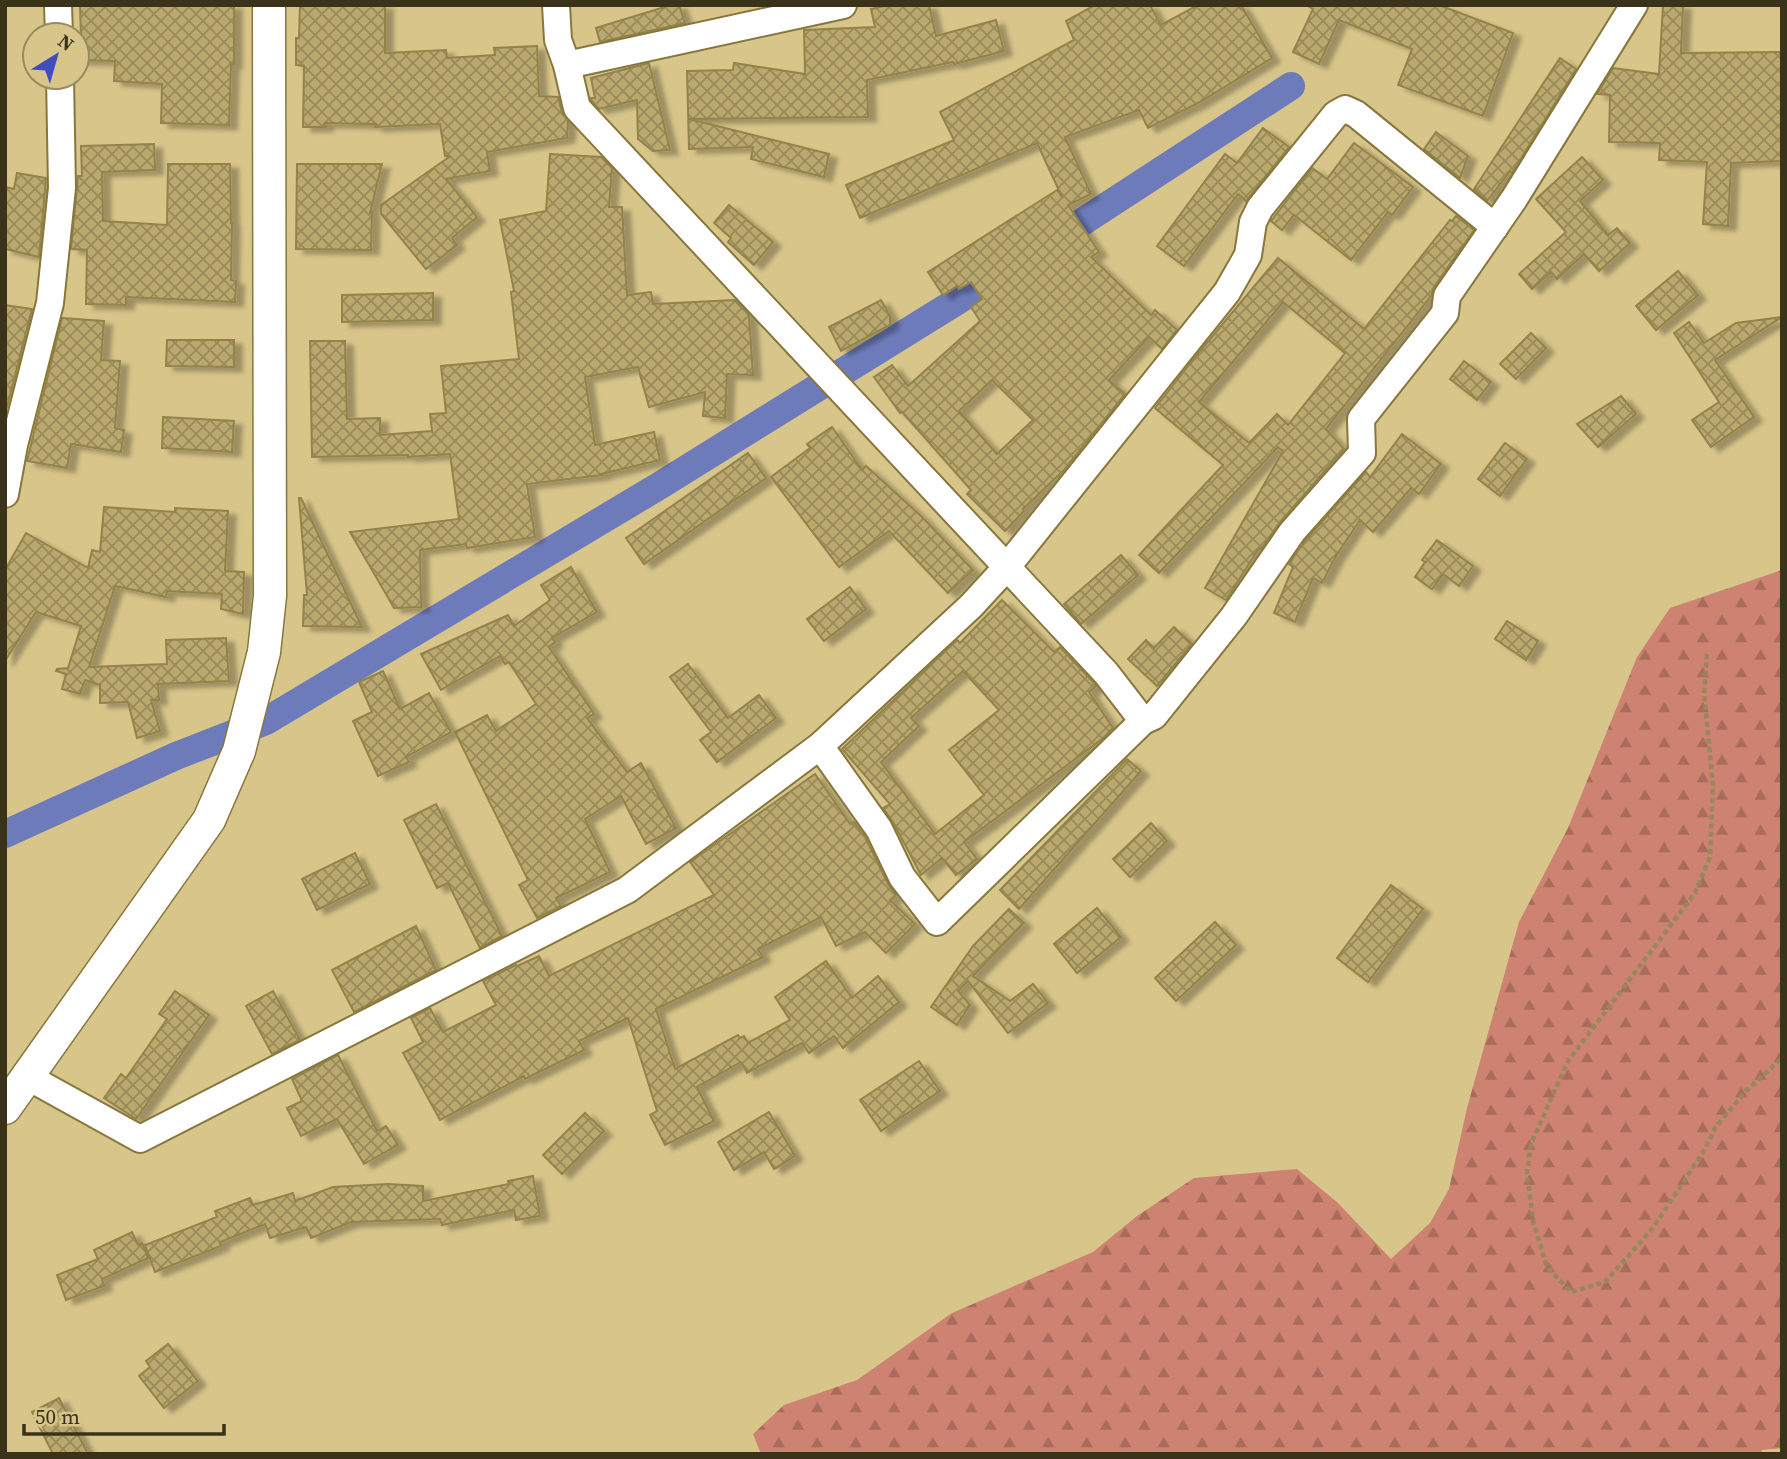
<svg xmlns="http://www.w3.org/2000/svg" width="1787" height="1459" font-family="'Source Serif 4',serif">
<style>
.forest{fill:url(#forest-firs)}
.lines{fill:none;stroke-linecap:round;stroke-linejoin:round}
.canal{stroke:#6e7bba;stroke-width:28}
.building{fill:url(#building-cross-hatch);stroke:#948349;stroke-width:2;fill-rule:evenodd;filter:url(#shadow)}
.minor-casing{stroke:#88773c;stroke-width:30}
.major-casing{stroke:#88773c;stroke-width:35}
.path{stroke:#96885b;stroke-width:4.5;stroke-dasharray:5 3.5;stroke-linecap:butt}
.minor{stroke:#fff;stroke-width:26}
.major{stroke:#fff;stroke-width:32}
</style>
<defs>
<pattern id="forest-firs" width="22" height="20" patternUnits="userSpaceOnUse" patternTransform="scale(1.75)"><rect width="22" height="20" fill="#ce8271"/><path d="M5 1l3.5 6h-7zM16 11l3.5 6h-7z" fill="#a86b5c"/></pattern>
<pattern id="building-cross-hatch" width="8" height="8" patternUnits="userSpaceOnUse" patternTransform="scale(1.75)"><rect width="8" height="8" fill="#baa96e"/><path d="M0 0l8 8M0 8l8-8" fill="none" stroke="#988a5a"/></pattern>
<filter id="shadow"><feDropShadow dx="8" dy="4.5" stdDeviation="2" flood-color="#0004"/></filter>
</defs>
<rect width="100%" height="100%" fill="#d7c589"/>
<path class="forest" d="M 1782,570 L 1782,1448 L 1762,1450 L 1761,1454 L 761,1454 L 753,1434 L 784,1405 L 857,1380 L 952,1313 L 1093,1252 L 1137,1216 L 1194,1178 L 1297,1169 L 1338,1203 L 1391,1259 L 1430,1223 L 1449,1189 L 1467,1108 L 1519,922 L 1568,828 L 1637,657 L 1670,608 Z"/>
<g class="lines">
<g class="canal">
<path d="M 1050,243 L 1291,86"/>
<path d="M 5,834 L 176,756 L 266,721 L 659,486 L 1007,270"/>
</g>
</g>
<g class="building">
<path d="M 80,5 L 234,5 L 234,64 L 231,64 L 229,125 L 161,123 L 162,84 L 114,81 L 115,61 L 77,60 L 77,39 L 81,39 Z"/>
<path d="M 300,5 L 385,5 L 385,53 L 446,50 L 447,58 L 495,55 L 494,48 L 537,46 L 539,96 L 558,97 L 562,112 L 568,121 L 567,138 L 487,152 L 490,171 L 446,179 L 477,217 L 452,238 L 457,245 L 426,269 L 381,214 L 381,205 L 449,157 L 445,156 L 440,124 L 375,127 L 376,124 L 325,123 L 325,127 L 303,127 L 304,66 L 296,65 L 296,38 L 299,38 Z"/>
<path d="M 671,5 L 679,5 L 685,23 L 600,42 L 596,28 Z"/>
<path d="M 888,5 L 929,5 L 936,36 L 996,20 L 1004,51 L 954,64 L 953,62 L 867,80 L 868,117 L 689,119 L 829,154 L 824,177 L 751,159 L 753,147 L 689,149 L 687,71 L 733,70 L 734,63 L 805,74 L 804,30 L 875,27 L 871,9 Z"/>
<path d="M 1095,5 L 1150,5 L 1161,25 L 1198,5 L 1241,5 L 1272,58 L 1200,102 L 1148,128 L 1139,110 L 1065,137 L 1091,194 L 1068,205 L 1099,252 L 1091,257 L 1151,315 L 1155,310 L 1177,330 L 1162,349 L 1149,337 L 1109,380 L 1125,394 L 1064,470 L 1023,509 L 1024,511 L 1005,531 L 967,494 L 971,490 L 902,412 L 900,413 L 874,377 L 892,365 L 908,386 L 980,321 L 971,307 L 982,299 L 971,282 L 959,289 L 957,286 L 943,295 L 928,272 L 1057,190 L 1062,197 L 1037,143 L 860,218 L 846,185 L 954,140 L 940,112 L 1074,40 L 1066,21 ZM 992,380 L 1033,420 L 997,454 L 959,411 Z"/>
<path d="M 1306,5 L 1439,5 L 1513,33 L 1483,116 L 1398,85 L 1412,49 L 1339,20 L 1319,64 L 1293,52 L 1313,9 Z"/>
<path d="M 1663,5 L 1683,5 L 1681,53 L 1782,52 L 1782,161 L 1731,163 L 1728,226 L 1703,224 L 1707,162 L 1659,160 L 1660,143 L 1609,142 L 1610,95 L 1597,94 L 1613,68 L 1659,74 Z"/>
<path d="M 1560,58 L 1576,69 L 1512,173 L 1510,171 L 1487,201 L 1474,189 Z"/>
<path d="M 649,63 L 670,150 L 653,151 L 638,139 L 637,100 L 599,109 L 591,100 L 591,98 L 595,98 L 591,78 Z"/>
<path d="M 1263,128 L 1289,147 L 1246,201 L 1238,194 L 1184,266 L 1157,246 L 1225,154 L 1237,163 Z"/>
<path d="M 1436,132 L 1468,156 L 1460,178 L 1424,149 Z"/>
<path d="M 1354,143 L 1413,187 L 1392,215 L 1388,212 L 1351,260 L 1294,215 L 1282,230 L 1271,221 L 1312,168 L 1327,179 Z"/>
<path d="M 154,144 L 155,170 L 102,172 L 103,221 L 167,225 L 168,164 L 230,164 L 231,223 L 232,223 L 231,280 L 236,281 L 235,302 L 126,297 L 126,305 L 86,304 L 87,250 L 71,249 L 78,176 L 82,176 L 81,146 Z"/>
<path d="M 550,154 L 601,157 L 612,168 L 609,207 L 622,207 L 627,295 L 651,292 L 653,304 L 735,300 L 749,315 L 753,375 L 727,374 L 725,418 L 703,416 L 705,392 L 649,407 L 638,367 L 585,377 L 595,445 L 654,432 L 660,460 L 601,474 L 602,475 L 527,484 L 535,537 L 467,548 L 466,544 L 420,550 L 421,607 L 394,608 L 350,532 L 459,519 L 450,454 L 408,457 L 408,455 L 312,457 L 310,341 L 345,341 L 347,419 L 380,418 L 380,435 L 432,431 L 430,414 L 446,413 L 441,366 L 519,359 L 511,292 L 514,291 L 500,220 L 546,211 Z"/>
<path d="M 1582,157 L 1603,180 L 1580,201 L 1608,235 L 1617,228 L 1630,243 L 1599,271 L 1584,254 L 1557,279 L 1551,272 L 1532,289 L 1519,274 L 1566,232 L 1536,199 Z"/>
<path d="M 297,164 L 382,164 L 370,213 L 372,212 L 371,250 L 296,249 Z"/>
<path d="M 17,173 L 46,178 L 39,257 L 5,249 L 5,187 L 14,189 Z"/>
<path d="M 729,205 L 773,242 L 754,265 L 728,242 L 731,238 L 714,223 Z"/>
<path d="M 1456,216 L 1474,230 L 1434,287 L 1431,296 L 1326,429 L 1344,449 L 1280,522 L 1261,549 L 1259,548 L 1226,600 L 1205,588 L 1283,451 L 1278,447 L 1159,573 L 1139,555 L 1223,465 L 1155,408 L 1200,351 L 1278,258 L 1364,329 L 1450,220 L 1452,221 ZM 1283,302 L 1345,353 L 1288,425 L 1277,414 L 1249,443 L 1199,402 Z"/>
<path d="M 1678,271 L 1698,295 L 1656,330 L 1636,306 Z"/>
<path d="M 433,293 L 433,320 L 342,322 L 342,295 Z"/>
<path d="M 881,300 L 890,316 L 890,325 L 841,351 L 829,327 Z"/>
<path d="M 5,305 L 32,309 L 5,415 Z"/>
<path d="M 1782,317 L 1715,360 L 1754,417 L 1711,447 L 1692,420 L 1719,402 L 1674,333 L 1689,322 L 1704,343 L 1736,323 Z"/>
<path d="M 62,318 L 104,321 L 101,360 L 120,361 L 115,428 L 124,430 L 121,452 L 71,444 L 67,468 L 27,461 Z"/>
<path d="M 1531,333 L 1546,348 L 1516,379 L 1500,364 Z"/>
<path d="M 167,340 L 234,340 L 234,367 L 166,366 Z"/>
<path d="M 1464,361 L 1491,382 L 1477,400 L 1450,379 Z"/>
<path d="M 1621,396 L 1636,414 L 1598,447 L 1577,424 Z"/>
<path d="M 163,417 L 234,421 L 232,452 L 162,448 Z"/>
<path d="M 832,427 L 862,470 L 866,466 L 922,517 L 973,570 L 948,593 L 889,531 L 839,567 L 771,477 L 810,448 L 807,444 Z"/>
<path d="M 1402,434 L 1441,464 L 1419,494 L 1411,488 L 1373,532 L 1360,520 L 1336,556 L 1322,583 L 1313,578 L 1295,622 L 1274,613 L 1293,567 L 1289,564 L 1304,542 L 1366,472 L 1370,477 Z"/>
<path d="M 1505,443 L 1527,459 L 1500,496 L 1478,479 Z"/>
<path d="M 748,453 L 766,478 L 644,564 L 626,538 Z"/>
<path d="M 299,498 L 301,498 L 362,627 L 303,626 L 304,595 L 307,595 Z"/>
<path d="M 104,507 L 175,512 L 175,508 L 228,511 L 225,571 L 244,572 L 243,614 L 221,609 L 222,594 L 167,591 L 166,597 L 115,586 L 89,667 L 167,664 L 166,640 L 226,638 L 229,681 L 158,684 L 159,700 L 151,700 L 160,731 L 137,738 L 128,702 L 100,703 L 100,685 L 85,680 L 80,694 L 62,689 L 66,674 L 56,671 L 57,669 L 68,668 L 81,626 L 36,612 L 5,661 L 5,570 L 26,533 L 88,568 L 92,550 L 100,552 Z"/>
<path d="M 1437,540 L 1473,566 L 1459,586 L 1443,574 L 1432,589 L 1415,577 L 1425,562 L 1422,560 Z"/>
<path d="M 1121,555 L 1138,575 L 1081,624 L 1064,604 Z"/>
<path d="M 571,567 L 597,612 L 552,638 L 555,642 L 549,647 L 594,714 L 587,718 L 627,772 L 641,763 L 676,828 L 646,844 L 621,796 L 585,819 L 610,872 L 556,898 L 561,906 L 537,918 L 519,885 L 528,880 L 455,732 L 487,715 L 496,731 L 536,704 L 509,662 L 505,664 L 500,656 L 441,690 L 421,654 L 508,615 L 514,626 L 550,600 L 541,585 Z"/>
<path d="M 850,587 L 866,609 L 824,641 L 807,619 Z"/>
<path d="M 1002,600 L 1054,652 L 1060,647 L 1094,683 L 1096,686 L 1089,692 L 1113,728 L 1102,739 L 964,842 L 977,859 L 956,875 L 942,858 L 921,875 L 893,822 L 883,808 L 890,804 L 842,749 L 957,640 L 960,643 ZM 963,671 L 999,710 L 949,750 L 984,795 L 935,834 L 881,762 L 919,726 L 911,718 Z"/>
<path d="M 1507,621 L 1538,641 L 1526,660 L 1495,639 Z"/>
<path d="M 1174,627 L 1192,644 L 1157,686 L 1128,659 L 1146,640 L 1154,648 Z"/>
<path d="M 688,664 L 728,718 L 759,695 L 776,718 L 717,762 L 700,740 L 711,732 L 670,677 Z"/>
<path d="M 383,671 L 400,709 L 429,693 L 451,732 L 406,757 L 409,762 L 378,776 L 353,721 L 372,712 L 359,682 Z"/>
<path d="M 1127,759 L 1141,771 L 1019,909 L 1000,890 Z"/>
<path d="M 815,774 L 850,824 L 854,822 L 865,837 L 888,884 L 896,895 L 890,900 L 915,924 L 886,953 L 865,932 L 836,946 L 821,917 L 758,949 L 763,957 L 656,1009 L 675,1069 L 738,1035 L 740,1038 L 744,1036 L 748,1043 L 790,1020 L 775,997 L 826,961 L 852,998 L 878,976 L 899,1002 L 843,1048 L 834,1036 L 809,1053 L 802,1043 L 747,1073 L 741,1062 L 697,1087 L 714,1121 L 665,1145 L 650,1115 L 657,1111 L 628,1018 L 579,1041 L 584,1050 L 525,1079 L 524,1076 L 440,1120 L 403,1053 L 423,1042 L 411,1018 L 430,1008 L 443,1032 L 496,1005 L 483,981 L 516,965 L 517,966 L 539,956 L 549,976 L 714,895 L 690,862 Z"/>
<path d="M 436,804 L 502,936 L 480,948 L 448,883 L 437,888 L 404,820 Z"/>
<path d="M 1151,823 L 1167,841 L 1130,877 L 1113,859 Z"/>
<path d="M 355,853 L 370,884 L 317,910 L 302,879 Z"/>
<path d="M 1391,885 L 1423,909 L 1368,982 L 1337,958 Z"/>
<path d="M 1097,908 L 1121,937 L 1077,973 L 1054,944 Z"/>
<path d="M 1009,909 L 1024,923 L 973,976 L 1010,1001 L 1033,984 L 1048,1003 L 1008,1033 L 968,981 L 958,991 L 970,1005 L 957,1025 L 931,1007 L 973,946 Z"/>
<path d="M 1215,922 L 1236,945 L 1176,1001 L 1155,978 Z"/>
<path d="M 416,926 L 436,970 L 354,1012 L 332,970 Z"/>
<path d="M 175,991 L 209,1015 L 136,1119 L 104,1098 L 121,1074 L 126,1078 L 167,1019 L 159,1014 Z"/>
<path d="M 273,991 L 300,1040 L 272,1054 L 246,1006 Z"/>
<path d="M 338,1055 L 377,1131 L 386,1126 L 398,1145 L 364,1164 L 337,1119 L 301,1136 L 287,1108 L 302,1101 L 292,1079 Z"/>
<path d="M 919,1061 L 940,1091 L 881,1131 L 860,1100 Z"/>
<path d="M 769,1112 L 795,1156 L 774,1169 L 764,1152 L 734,1170 L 718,1142 Z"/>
<path d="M 585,1113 L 604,1131 L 562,1174 L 543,1155 Z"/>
<path d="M 533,1176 L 540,1216 L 516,1220 L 514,1210 L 442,1225 L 440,1219 L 351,1222 L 311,1238 L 306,1227 L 270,1238 L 265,1224 L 220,1242 L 221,1246 L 155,1272 L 145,1245 L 217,1217 L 215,1211 L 250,1198 L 253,1205 L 293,1193 L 295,1201 L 333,1187 L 388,1184 L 423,1186 L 423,1201 L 509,1184 L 508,1181 Z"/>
<path d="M 132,1232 L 138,1245 L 142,1243 L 148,1258 L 102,1279 L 104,1286 L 66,1300 L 57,1275 L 98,1259 L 94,1250 Z"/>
<path d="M 168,1344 L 198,1381 L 164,1408 L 139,1376 L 150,1367 L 146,1361 Z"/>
<path d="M 59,1398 L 88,1454 L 53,1454 L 32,1412 Z"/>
</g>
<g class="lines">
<defs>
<g id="minor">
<path d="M 58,5 L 59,35"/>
<path d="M 556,5 L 558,40 L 567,65 L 577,108 L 1106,673 L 1143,721"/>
<path d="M 567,65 L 843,5"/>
<path d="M 5,494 L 14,445 L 50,303 L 62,188 L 60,77"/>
<path d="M 820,746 L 879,829 L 902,877 L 937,922 L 1143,721 L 1154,716 L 1234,616 L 1292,532 L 1362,453 L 1361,419 L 1445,313 L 1447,296 L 1514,199 L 1634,5"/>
<path d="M 28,1077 L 140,1139 L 627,890 L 820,746 L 971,606 L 1006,568 L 1227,292 L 1248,255 L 1253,222 L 1260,208 L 1336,114 L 1345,109 L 1356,114 L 1495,227"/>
</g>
<path id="major" d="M 5,1108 L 209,820 L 239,751 L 264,652 L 270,596 L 269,5"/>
</defs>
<use href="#minor" class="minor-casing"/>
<use href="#major" class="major-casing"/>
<path class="path" d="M 1707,654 L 1704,693 L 1713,785 L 1710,857 L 1695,893 L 1568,1061 L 1531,1144 L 1527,1172 L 1533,1221 L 1547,1267 L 1571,1292 L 1605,1282 L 1653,1228 L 1705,1149 L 1715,1128 L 1745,1092 L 1782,1058"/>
<use href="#minor" class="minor"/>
<use href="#major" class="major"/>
</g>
<rect width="1787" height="1459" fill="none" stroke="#3a331a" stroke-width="14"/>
<g transform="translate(56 56) rotate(37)"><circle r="33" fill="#d7c589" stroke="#988b5d" stroke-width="2"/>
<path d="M0-5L12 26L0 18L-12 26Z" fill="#424cc0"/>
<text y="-10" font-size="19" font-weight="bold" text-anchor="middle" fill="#3a331a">N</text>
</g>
<path d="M24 1424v10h200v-10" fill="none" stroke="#3a331a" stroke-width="3.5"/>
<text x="35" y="1424" font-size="21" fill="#3a331a" stroke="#d7c589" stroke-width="5" paint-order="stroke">50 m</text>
</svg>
